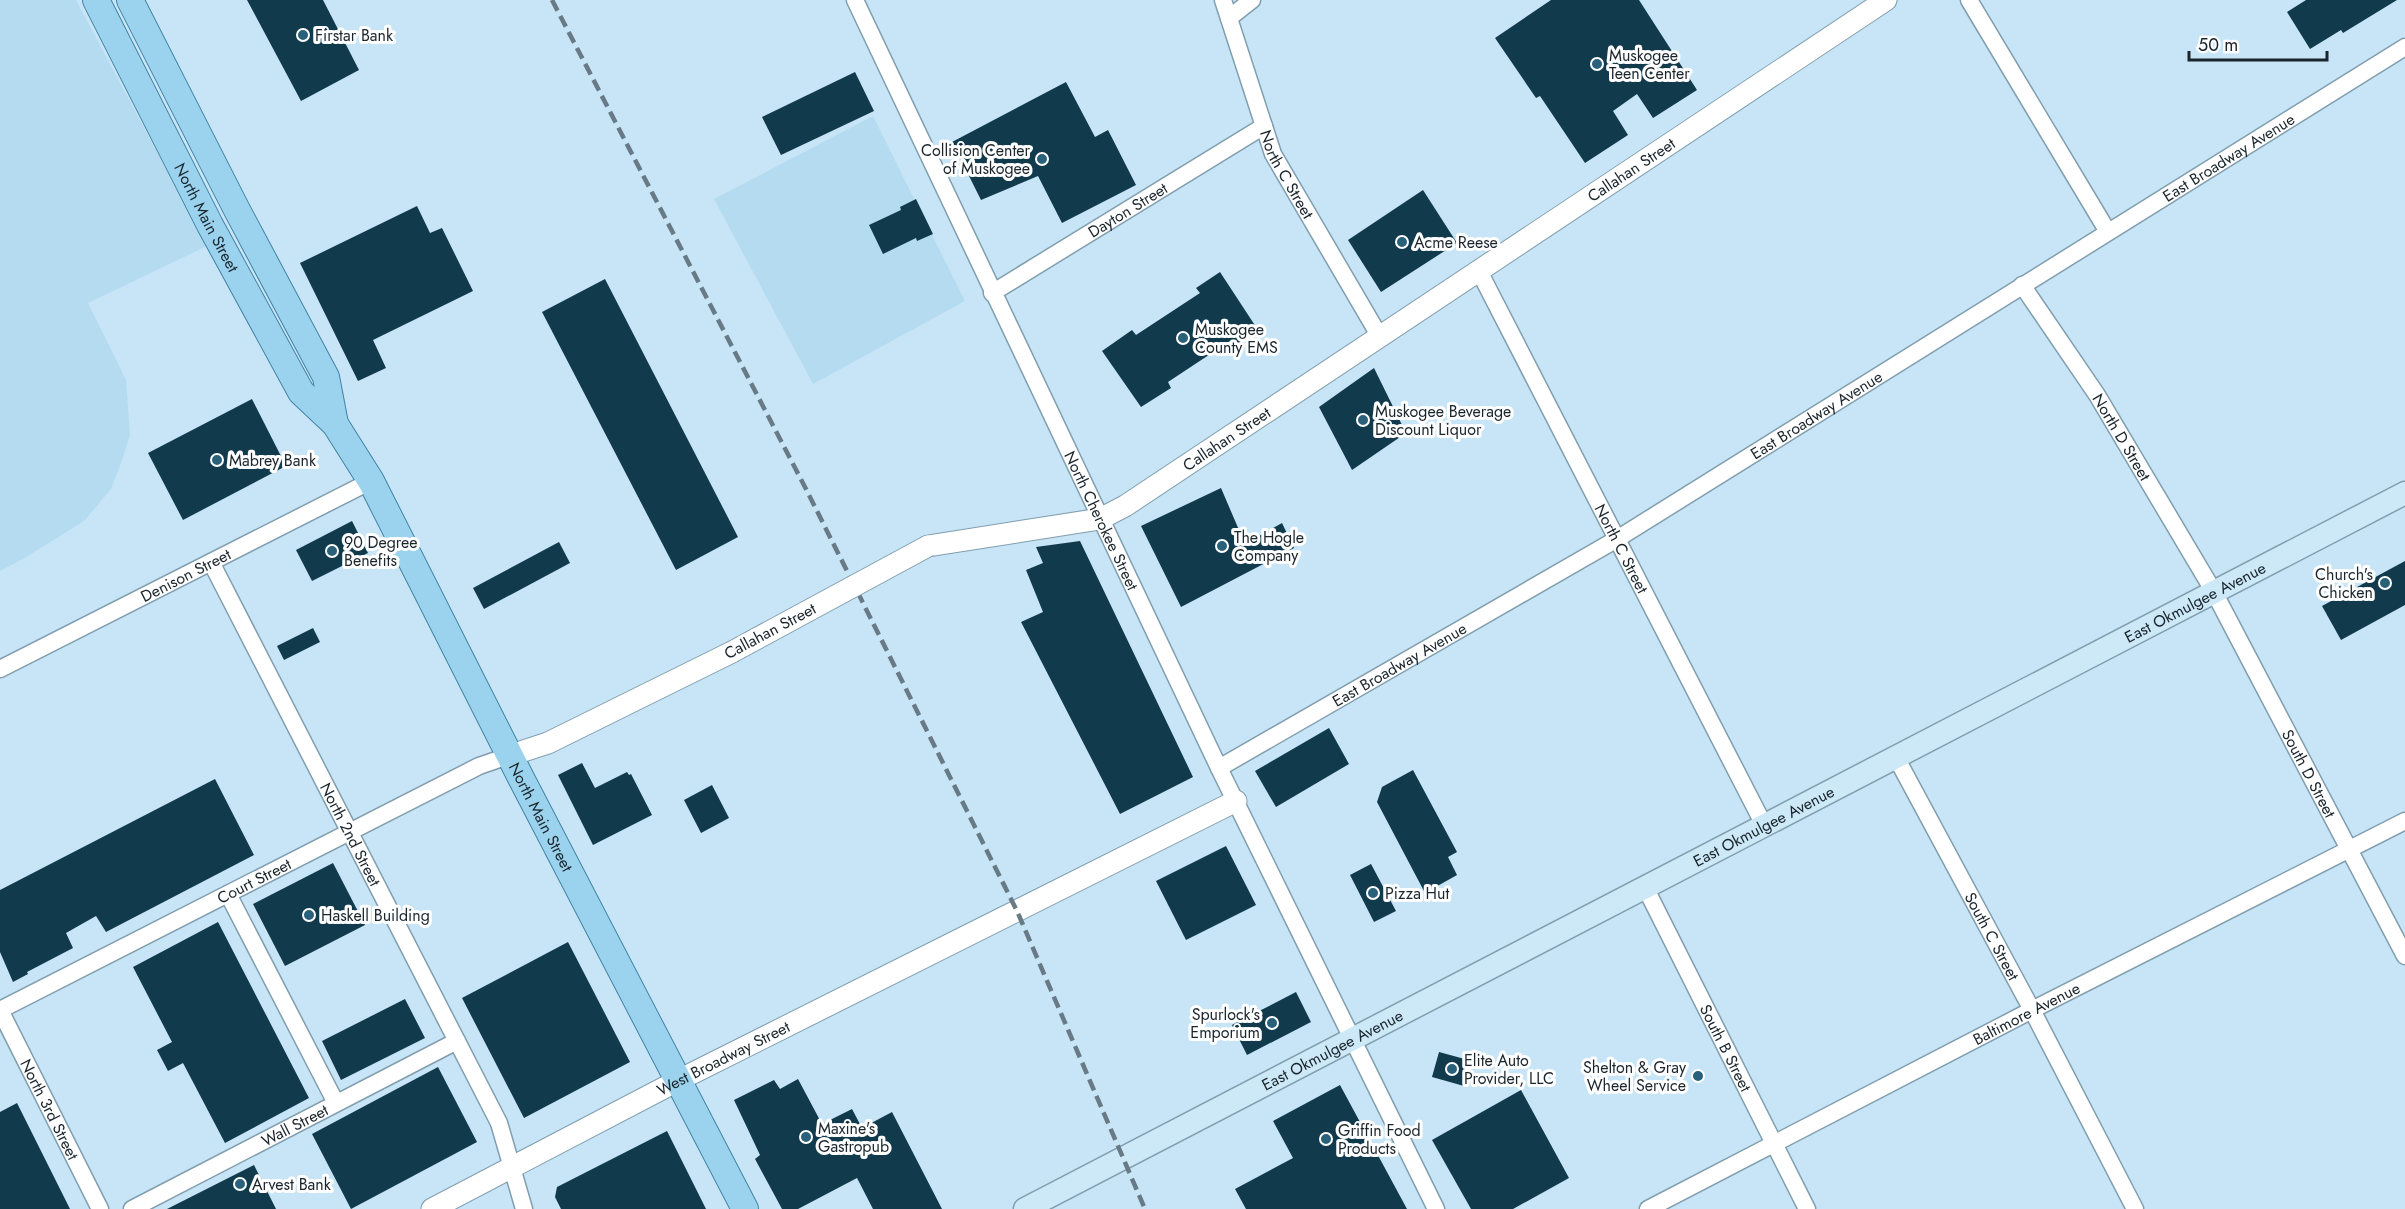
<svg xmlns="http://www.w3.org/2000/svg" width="2405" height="1209" font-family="Jost,sans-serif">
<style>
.built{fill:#b5dbf0}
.building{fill:#113a4d}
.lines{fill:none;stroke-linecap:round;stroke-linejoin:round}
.minor-casing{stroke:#819eae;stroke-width:19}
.tertiary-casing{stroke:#819eae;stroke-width:23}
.secondary-casing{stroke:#819eae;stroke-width:25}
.primary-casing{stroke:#4283a4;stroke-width:28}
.minor{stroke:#fff;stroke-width:16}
.tertiary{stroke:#fff;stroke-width:21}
.secondary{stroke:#cde9f7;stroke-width:22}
.primary{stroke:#9bd3ef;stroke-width:26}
.rail{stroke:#677a86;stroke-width:4.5;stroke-dasharray:12 6;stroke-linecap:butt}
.tertiary-bridge-casing{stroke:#819eae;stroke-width:23;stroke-linecap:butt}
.tertiary-bridge{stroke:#fff;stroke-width:21}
.poi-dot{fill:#29617b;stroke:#fff;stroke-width:2}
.labels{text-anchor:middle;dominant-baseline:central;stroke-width:6;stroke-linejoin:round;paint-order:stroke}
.poi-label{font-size:16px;fill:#1a252c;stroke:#fff;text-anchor:start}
.street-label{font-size:16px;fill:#1a252c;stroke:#fff}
</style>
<rect width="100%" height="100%" fill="#c7e5f6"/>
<g class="built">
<path d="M 0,0 L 76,0 L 207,246 L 88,303 L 126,380 L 130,435 L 121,463 L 111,489 L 84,521 L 23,559 L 0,571 Z"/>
<path d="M 873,116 L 965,301 L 813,384 L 714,199 Z"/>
</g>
<g class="building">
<path d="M 247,0 L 323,0 L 359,70 L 301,101 Z"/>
<path d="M 1551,0 L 1639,0 L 1697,90 L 1653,118 L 1637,94 L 1613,111 L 1628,135 L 1585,163 L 1540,96 L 1536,98 L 1495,38 Z"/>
<path d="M 2306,0 L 2397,0 L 2343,33 L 2341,30 L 2310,49 L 2287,12 Z"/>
<path d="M 855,72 L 874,111 L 781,155 L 762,117 Z"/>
<path d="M 1066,82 L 1095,137 L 1108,130 L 1136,185 L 1062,223 L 1038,176 L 981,200 L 952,142 Z"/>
<path d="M 1423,190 L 1457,243 L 1381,292 L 1348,240 Z"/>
<path d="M 916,199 L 933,234 L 917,241 L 916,238 L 883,254 L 869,225 L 901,210 L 900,207 Z"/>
<path d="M 417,206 L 430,233 L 442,228 L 473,291 L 373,340 L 386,368 L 358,381 L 300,263 Z"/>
<path d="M 1220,272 L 1258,330 L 1234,347 L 1230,341 L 1168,382 L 1171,388 L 1141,407 L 1102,351 L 1132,330 L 1136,335 L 1200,293 L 1196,288 Z"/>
<path d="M 605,279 L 738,537 L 676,570 L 542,312 Z"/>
<path d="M 1374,368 L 1406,433 L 1352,470 L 1319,407 Z"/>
<path d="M 252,399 L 286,466 L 183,520 L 148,453 Z"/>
<path d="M 1221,488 L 1245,544 L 1282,523 L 1294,548 L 1181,607 L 1141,526 Z"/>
<path d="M 352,521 L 368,553 L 312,581 L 296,550 Z"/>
<path d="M 1080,541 L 1193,777 L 1120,814 L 1021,622 L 1043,612 L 1026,570 L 1043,563 L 1036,547 Z"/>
<path d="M 559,542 L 570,563 L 484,609 L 473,588 Z"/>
<path d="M 2405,561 L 2405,605 L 2341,640 L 2322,606 Z"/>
<path d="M 313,628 L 320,642 L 284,660 L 277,646 Z"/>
<path d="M 1329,728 L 1349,764 L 1276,807 L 1255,771 Z"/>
<path d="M 582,763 L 595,788 L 627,772 L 629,775 L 631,774 L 652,815 L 593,845 L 558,775 Z"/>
<path d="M 1413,770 L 1457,852 L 1448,857 L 1457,875 L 1425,893 L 1377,802 L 1382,787 Z"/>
<path d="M 215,779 L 254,855 L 106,932 L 96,916 L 66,933 L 73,948 L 27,972 L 28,974 L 13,982 L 0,952 L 0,890 Z"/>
<path d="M 712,785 L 729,818 L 701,833 L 684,800 Z"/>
<path d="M 1226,846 L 1256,905 L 1186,940 L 1156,881 Z"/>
<path d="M 333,863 L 365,925 L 285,966 L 253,904 Z"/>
<path d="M 1371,864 L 1396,911 L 1374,922 L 1350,875 Z"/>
<path d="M 218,922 L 309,1098 L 225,1143 L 183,1063 L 168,1071 L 157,1050 L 172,1042 L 133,967 Z"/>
<path d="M 568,942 L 630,1062 L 524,1118 L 462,998 Z"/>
<path d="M 1296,992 L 1311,1022 L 1247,1055 L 1232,1025 Z"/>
<path d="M 405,999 L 425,1038 L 341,1080 L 322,1041 Z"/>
<path d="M 1439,1052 L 1472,1061 L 1464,1086 L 1432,1077 Z"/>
<path d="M 438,1067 L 477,1142 L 351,1209 L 312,1134 Z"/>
<path d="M 798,1079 L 822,1124 L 852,1109 L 862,1128 L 892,1112 L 942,1209 L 873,1209 L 857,1178 L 798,1209 L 782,1209 L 755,1159 L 760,1155 L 734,1100 L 774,1080 L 780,1089 Z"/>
<path d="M 1340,1085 L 1407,1209 L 1246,1209 L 1235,1189 L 1293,1158 L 1273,1121 Z"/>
<path d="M 1521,1090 L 1569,1178 L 1513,1209 L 1471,1209 L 1432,1140 Z"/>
<path d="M 17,1103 L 70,1209 L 0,1209 L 0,1112 Z"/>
<path d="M 667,1131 L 706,1209 L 561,1209 L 555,1197 L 557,1187 Z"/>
<path d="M 254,1165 L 276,1209 L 167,1209 Z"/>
</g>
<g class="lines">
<defs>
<g id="minor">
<path id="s1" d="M 855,0 L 1219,768 L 1436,1209"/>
<path id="s2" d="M 1223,0 L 1273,154 L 1380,337"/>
<path d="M 1969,0 L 2108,232"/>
<path d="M 1229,18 L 1252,0"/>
<path id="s3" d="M 1479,271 L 1764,825"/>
<path id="s4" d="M 2022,285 L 2097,395 L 2214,592 L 2405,956"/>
<path id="s5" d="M 992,293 L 1264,126"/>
<path id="s6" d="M 211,562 L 499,1123 L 524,1209"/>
<path id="s7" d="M 0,669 L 371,481"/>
<path id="s8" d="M 1897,759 L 2032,1010 L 2135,1209"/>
<path id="s9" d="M 1219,768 L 1617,539 L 2405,47"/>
<path id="s10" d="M 1645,887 L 1807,1209"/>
<path d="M 228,894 L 336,1103"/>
<path id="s11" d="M 0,1010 L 479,766 L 511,755"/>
<path id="s12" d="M 0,1010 L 100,1209"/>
<path id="s13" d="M 132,1209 L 457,1041"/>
<path id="s14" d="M 1648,1209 L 2032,1010 L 2405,821"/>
</g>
<g id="tertiary">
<path id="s15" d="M 928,546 L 1100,519 L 1125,506 L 1886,0"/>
<path d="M 511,755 L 548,743 L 732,652"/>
<path id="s16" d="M 432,1209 L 679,1080 L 1236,801"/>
</g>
<g id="secondary">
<path id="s17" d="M 1025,1209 L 2405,493"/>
</g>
<g id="primary">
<path id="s18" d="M 96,0 L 210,225 L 301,392 L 335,424 L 371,481 L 521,778 L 745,1209"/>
<path d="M 130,0 L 237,210 L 326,377 L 335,424"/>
</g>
</defs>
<use href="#minor" class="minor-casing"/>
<use href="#tertiary" class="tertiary-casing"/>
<use href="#secondary" class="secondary-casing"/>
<use href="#primary" class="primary-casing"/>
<use href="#minor" class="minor"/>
<use href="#tertiary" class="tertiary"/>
<use href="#secondary" class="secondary"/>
<use href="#primary" class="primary"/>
<path class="rail" d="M 552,0 L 806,489 L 1017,911 L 1145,1209"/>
<defs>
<path id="tertiary-bridge" d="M 732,652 L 928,546"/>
</defs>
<use href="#tertiary-bridge" class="tertiary-bridge-casing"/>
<use href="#tertiary-bridge" class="tertiary-bridge"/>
</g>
<g class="poi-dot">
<circle cx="303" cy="35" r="6"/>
<circle cx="1597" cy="64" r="6"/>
<circle cx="1042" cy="159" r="6"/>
<circle cx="1402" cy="242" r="6"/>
<circle cx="1183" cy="338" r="6"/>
<circle cx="1363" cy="420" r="6"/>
<circle cx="217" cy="460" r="6"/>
<circle cx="1222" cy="546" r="6"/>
<circle cx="332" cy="551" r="6"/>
<circle cx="2385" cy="583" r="6"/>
<circle cx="1373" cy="893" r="6"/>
<circle cx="309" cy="915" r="6"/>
<circle cx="1272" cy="1023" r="6"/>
<circle cx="1452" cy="1069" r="6"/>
<circle cx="1698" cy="1076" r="6"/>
<circle cx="806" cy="1137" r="6"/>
<circle cx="1326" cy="1139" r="6"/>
<circle cx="240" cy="1184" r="6"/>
</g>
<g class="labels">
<g class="poi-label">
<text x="315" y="35">Firstar Bank</text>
<text x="1609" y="55">Muskogee<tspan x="1609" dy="18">Teen Center</tspan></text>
<text x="1030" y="150" text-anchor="end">Collision Center<tspan x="1030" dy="18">of Muskogee</tspan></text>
<text x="1414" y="242">Acme Reese</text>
<text x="1195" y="329">Muskogee<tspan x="1195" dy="18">County EMS</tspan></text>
<text x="1375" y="411">Muskogee Beverage<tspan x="1375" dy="18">Discount Liquor</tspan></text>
<text x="229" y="460">Mabrey Bank</text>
<text x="1234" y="537">The Hogle<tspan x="1234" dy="18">Company</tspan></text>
<text x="344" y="542">90 Degree<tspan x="344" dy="18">Benefits</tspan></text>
<text x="2373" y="574" text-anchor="end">Church's<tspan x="2373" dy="18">Chicken</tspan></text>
<text x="1385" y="893">Pizza Hut</text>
<text x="321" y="915">Haskell Building</text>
<text x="1260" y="1014" text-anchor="end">Spurlock's<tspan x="1260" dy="18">Emporium</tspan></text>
<text x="1464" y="1060">Elite Auto<tspan x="1464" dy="18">Provider, LLC</tspan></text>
<text x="1686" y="1067" text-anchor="end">Shelton &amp; Gray<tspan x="1686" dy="18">Wheel Service</tspan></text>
<text x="818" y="1128">Maxine's<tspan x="818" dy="18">Gastropub</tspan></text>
<text x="1338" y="1130">Griffin Food<tspan x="1338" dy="18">Products</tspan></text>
<text x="252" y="1184">Arvest Bank</text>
</g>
<g class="street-label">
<text stroke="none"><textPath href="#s9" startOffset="1180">East Broadway Avenue</textPath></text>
<text stroke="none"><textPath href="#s15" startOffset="810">Callahan Street</textPath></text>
<text stroke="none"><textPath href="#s2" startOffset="186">North C Street</textPath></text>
<text stroke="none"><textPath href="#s5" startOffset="159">Dayton Street</textPath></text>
<text stroke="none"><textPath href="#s18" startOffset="244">North Main Street</textPath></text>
<text stroke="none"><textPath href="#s9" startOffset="694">East Broadway Avenue</textPath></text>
<text stroke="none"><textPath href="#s4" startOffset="182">North D Street</textPath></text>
<text stroke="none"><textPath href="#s15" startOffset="324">Callahan Street</textPath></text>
<text stroke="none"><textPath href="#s1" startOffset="576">North Cherokee Street</textPath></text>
<text stroke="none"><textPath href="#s3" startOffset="312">North C Street</textPath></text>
<text stroke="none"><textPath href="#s7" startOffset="208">Denison Street</textPath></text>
<text stroke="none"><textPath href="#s17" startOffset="1318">East Okmulgee Avenue</textPath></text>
<text transform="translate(770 631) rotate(-28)">Callahan Street</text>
<text stroke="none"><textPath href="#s9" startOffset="208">East Broadway Avenue</textPath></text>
<text stroke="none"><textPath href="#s4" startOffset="567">South D Street</textPath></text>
<text stroke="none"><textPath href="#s18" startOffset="933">North Main Street</textPath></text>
<text stroke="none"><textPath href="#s17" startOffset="832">East Okmulgee Avenue</textPath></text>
<text stroke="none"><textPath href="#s6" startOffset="306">North 2nd Street</textPath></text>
<text stroke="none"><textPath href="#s11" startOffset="285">Court Street</textPath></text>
<text stroke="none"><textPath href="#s8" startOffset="201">South C Street</textPath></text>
<text stroke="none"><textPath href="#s14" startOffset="426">Baltimore Avenue</textPath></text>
<text stroke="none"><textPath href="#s10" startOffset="180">South B Street</textPath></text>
<text stroke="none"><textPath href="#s17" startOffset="346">East Okmulgee Avenue</textPath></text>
<text stroke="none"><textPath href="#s16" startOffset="328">West Broadway Street</textPath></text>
<text stroke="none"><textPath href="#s12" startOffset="111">North 3rd Street</textPath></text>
<text stroke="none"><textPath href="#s13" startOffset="183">Wall Street</textPath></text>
</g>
</g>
<path d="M2189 51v9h138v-9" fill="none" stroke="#1a252c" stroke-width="3"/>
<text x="2198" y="51" font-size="18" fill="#1a252c" stroke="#ffffff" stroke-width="4.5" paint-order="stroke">50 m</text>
</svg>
